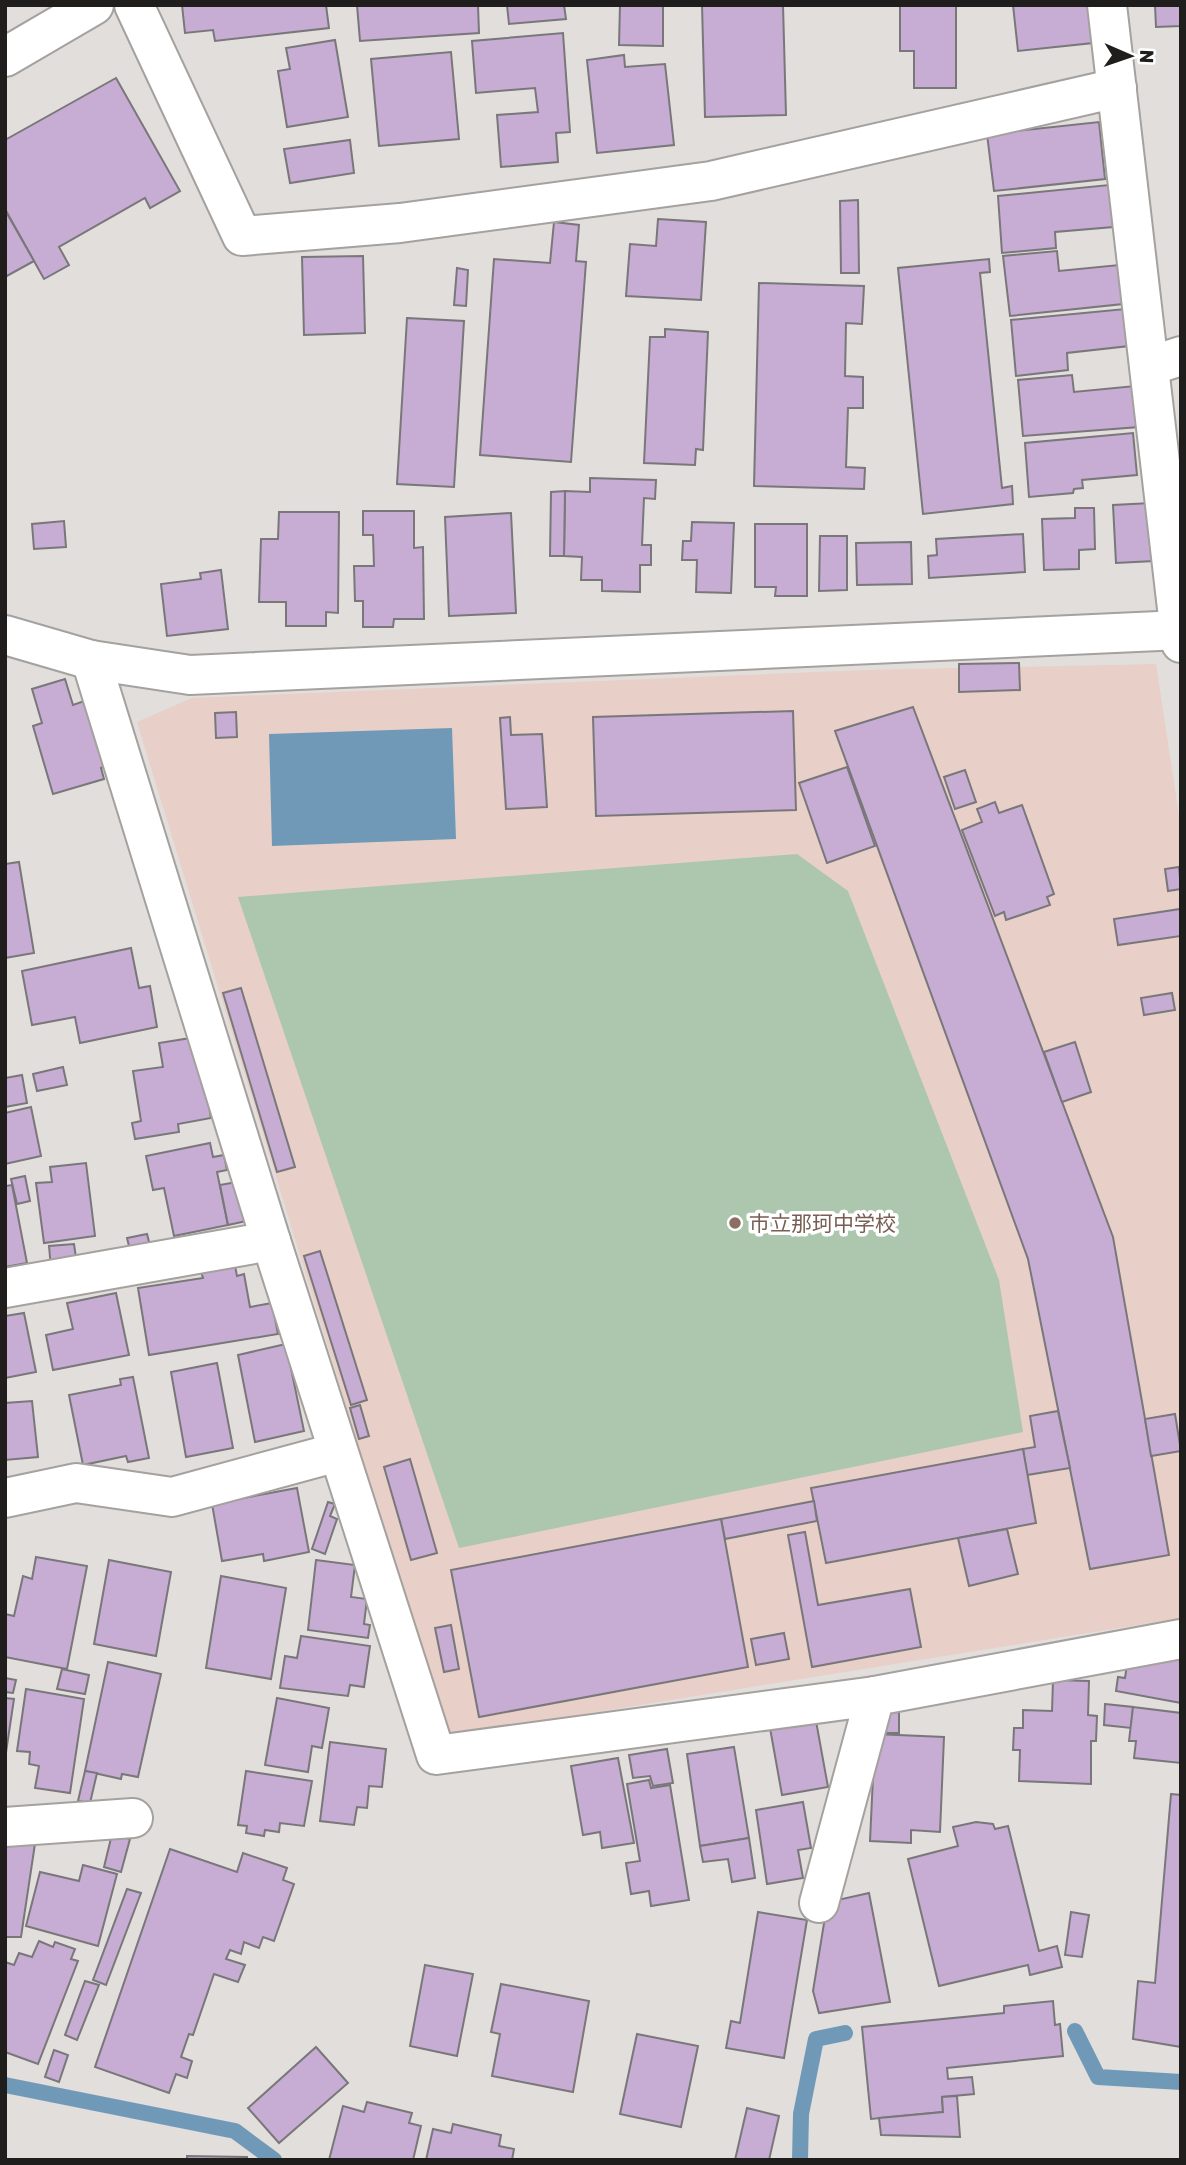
<svg xmlns="http://www.w3.org/2000/svg" width="1186" height="2165" font-family="Rubik,'Noto Sans JP',sans-serif">
<style>
.education{fill:#e8cfc7}
.green{fill:#acc7ae}
.water{fill:#7099b8}
.lines{fill:none;stroke-linecap:round;stroke-linejoin:round}
.stream{stroke:#7099b8;stroke-width:16}
.building{fill:#c7acd4;stroke:#79777a;stroke-width:2}
.minor-casing{stroke:#a4a19e;stroke-width:42}
.minor{stroke:#fff;stroke-width:38}
.education-dot{fill:#8d6e63;stroke:#fff;stroke-width:2.5}
.labels{text-anchor:middle;dominant-baseline:central;stroke-width:7;stroke-linejoin:round;paint-order:stroke}
.education-label{font-size:21px;fill:#785e54;stroke:#fff;text-anchor:start}
</style>
<rect width="100%" height="100%" fill="#e1dedc"/>
<path class="education" d="M 1156,664 L 1181,829 L 1181,1618 L 447,1736 L 137,722 L 192,698 L 866,670 Z"/>
<path class="green" d="M 797,854 L 848,891 L 999,1280 L 1023,1432 L 459,1548 L 238,897 Z"/>
<path class="water" d="M 452,728 L 456,839 L 272,846 L 269,734 Z"/>
<g class="lines">
<g class="stream">
<path d="M 1075,2031 L 1098,2077 L 1181,2082"/>
<path d="M 5,2085 L 235,2131 L 274,2160"/>
<path d="M 800,2160 L 801,2114 L 816,2039 L 845,2033"/>
</g>
</g>
<g class="building">
<path d="M 182,5 L 326,5 L 329,28 L 215,41 L 213,30 L 185,33 Z"/>
<path d="M 357,5 L 478,5 L 479,33 L 360,41 Z"/>
<path d="M 507,5 L 564,5 L 566,19 L 509,24 Z"/>
<path d="M 620,5 L 663,5 L 663,46 L 619,45 Z"/>
<path d="M 702,5 L 783,5 L 786,115 L 705,117 Z"/>
<path d="M 900,5 L 956,5 L 956,88 L 914,88 L 914,51 L 900,51 Z"/>
<path d="M 1013,5 L 1089,5 L 1093,43 L 1018,51 Z"/>
<path d="M 1155,5 L 1181,5 L 1181,26 L 1156,27 Z"/>
<path d="M 563,33 L 570,132 L 556,133 L 558,162 L 501,167 L 497,115 L 538,112 L 535,88 L 476,93 L 472,41 Z"/>
<path d="M 335,40 L 348,117 L 287,127 L 278,71 L 290,69 L 286,48 Z"/>
<path d="M 451,52 L 459,139 L 379,146 L 371,59 Z"/>
<path d="M 624,55 L 625,67 L 665,64 L 674,145 L 597,153 L 587,60 Z"/>
<path d="M 116,78 L 180,191 L 150,208 L 145,198 L 59,247 L 69,265 L 44,279 L 5,209 L 5,140 Z"/>
<path d="M 1099,122 L 1105,179 L 994,191 L 987,134 Z"/>
<path d="M 350,140 L 354,173 L 290,183 L 284,149 Z"/>
<path d="M 1109,185 L 1113,227 L 1055,232 L 1056,248 L 1002,253 L 998,196 Z"/>
<path d="M 858,200 L 859,273 L 841,273 L 840,201 Z"/>
<path d="M 5,210 L 34,261 L 5,277 Z"/>
<path d="M 658,219 L 706,222 L 701,300 L 626,296 L 630,244 L 656,246 Z"/>
<path d="M 554,222 L 579,225 L 576,261 L 586,262 L 571,462 L 480,455 L 494,259 L 550,263 Z"/>
<path d="M 1057,251 L 1059,271 L 1119,265 L 1123,304 L 1010,316 L 1003,256 Z"/>
<path d="M 363,256 L 365,333 L 304,335 L 302,257 Z"/>
<path d="M 989,259 L 990,272 L 980,273 L 1002,488 L 1012,486 L 1013,504 L 923,514 L 898,268 Z"/>
<path d="M 457,268 L 468,270 L 466,306 L 454,305 Z"/>
<path d="M 759,283 L 864,286 L 862,324 L 846,323 L 845,376 L 863,377 L 863,408 L 848,408 L 846,467 L 865,468 L 864,489 L 754,486 Z"/>
<path d="M 1125,309 L 1129,346 L 1067,353 L 1068,370 L 1016,376 L 1011,320 Z"/>
<path d="M 407,318 L 464,321 L 454,487 L 397,484 Z"/>
<path d="M 665,329 L 708,332 L 703,450 L 696,449 L 695,465 L 644,463 L 650,337 L 665,337 Z"/>
<path d="M 1072,375 L 1074,392 L 1135,386 L 1139,427 L 1023,436 L 1018,380 Z"/>
<path d="M 1133,433 L 1137,475 L 1082,480 L 1083,488 L 1074,489 L 1073,493 L 1029,497 L 1025,443 Z"/>
<path d="M 590,478 L 656,480 L 655,499 L 644,498 L 642,545 L 651,545 L 651,565 L 640,565 L 640,592 L 602,591 L 602,580 L 581,580 L 582,557 L 564,556 L 565,491 L 590,492 Z"/>
<path d="M 565,491 L 564,556 L 550,556 L 551,492 Z"/>
<path d="M 1151,503 L 1154,561 L 1116,563 L 1113,505 Z"/>
<path d="M 1075,508 L 1094,508 L 1095,549 L 1079,550 L 1079,569 L 1044,570 L 1042,519 L 1075,518 Z"/>
<path d="M 363,511 L 414,511 L 414,548 L 423,547 L 424,619 L 394,619 L 393,627 L 363,627 L 363,601 L 355,601 L 354,566 L 374,566 L 373,535 L 363,535 Z"/>
<path d="M 279,512 L 339,512 L 338,613 L 326,612 L 326,626 L 286,626 L 286,602 L 259,602 L 261,539 L 278,539 Z"/>
<path d="M 511,513 L 516,613 L 449,616 L 445,517 Z"/>
<path d="M 64,521 L 66,547 L 34,549 L 32,524 Z"/>
<path d="M 692,522 L 734,523 L 731,593 L 696,592 L 697,560 L 682,560 L 683,541 L 691,541 Z"/>
<path d="M 755,524 L 807,524 L 807,596 L 775,596 L 776,587 L 755,587 Z"/>
<path d="M 1023,534 L 1025,572 L 929,578 L 928,556 L 937,555 L 936,539 Z"/>
<path d="M 820,536 L 847,536 L 847,590 L 819,591 Z"/>
<path d="M 911,542 L 912,584 L 857,585 L 856,543 Z"/>
<path d="M 221,570 L 228,629 L 167,636 L 161,584 L 201,579 L 200,573 Z"/>
<path d="M 1019,663 L 1020,690 L 959,692 L 959,664 Z"/>
<path d="M 65,679 L 73,705 L 90,699 L 110,765 L 101,768 L 104,779 L 53,794 L 33,726 L 42,723 L 32,689 Z"/>
<path d="M 913,707 L 1113,1237 L 1169,1555 L 1090,1569 L 1028,1259 L 835,731 Z"/>
<path d="M 793,711 L 796,810 L 596,816 L 593,717 Z"/>
<path d="M 236,712 L 237,737 L 216,738 L 215,713 Z"/>
<path d="M 510,717 L 511,735 L 542,734 L 547,807 L 506,809 L 500,718 Z"/>
<path d="M 847,767 L 875,846 L 827,863 L 799,783 Z"/>
<path d="M 965,770 L 976,802 L 955,809 L 944,777 Z"/>
<path d="M 995,802 L 999,813 L 1022,805 L 1054,894 L 1047,897 L 1050,905 L 1006,920 L 1004,912 L 995,916 L 962,830 L 982,822 L 977,809 Z"/>
<path d="M 19,862 L 34,953 L 5,958 L 5,864 Z"/>
<path d="M 1179,867 L 1181,889 L 1168,891 L 1165,869 Z"/>
<path d="M 1180,909 L 1181,936 L 1118,945 L 1114,919 Z"/>
<path d="M 131,948 L 139,988 L 150,986 L 157,1027 L 80,1043 L 75,1017 L 32,1025 L 22,971 Z"/>
<path d="M 241,988 L 295,1167 L 277,1172 L 223,993 Z"/>
<path d="M 1172,993 L 1175,1010 L 1144,1015 L 1141,998 Z"/>
<path d="M 197,1037 L 211,1118 L 178,1124 L 179,1132 L 135,1139 L 132,1123 L 141,1121 L 133,1071 L 163,1067 L 159,1043 Z"/>
<path d="M 1075,1042 L 1091,1092 L 1062,1102 L 1044,1052 Z"/>
<path d="M 63,1067 L 67,1085 L 37,1091 L 33,1074 Z"/>
<path d="M 22,1075 L 27,1103 L 5,1107 L 5,1078 Z"/>
<path d="M 31,1107 L 41,1156 L 5,1164 L 5,1113 Z"/>
<path d="M 210,1143 L 213,1157 L 224,1155 L 227,1170 L 217,1172 L 228,1225 L 174,1236 L 164,1188 L 153,1190 L 146,1156 Z"/>
<path d="M 86,1163 L 95,1236 L 44,1243 L 36,1183 L 52,1182 L 50,1167 Z"/>
<path d="M 25,1176 L 30,1201 L 17,1204 L 11,1179 Z"/>
<path d="M 242,1181 L 251,1220 L 228,1225 L 220,1185 Z"/>
<path d="M 12,1185 L 27,1263 L 5,1267 L 5,1186 Z"/>
<path d="M 147,1234 L 151,1249 L 131,1254 L 127,1238 Z"/>
<path d="M 74,1244 L 77,1265 L 51,1268 L 49,1246 Z"/>
<path d="M 320,1251 L 367,1400 L 351,1405 L 304,1256 Z"/>
<path d="M 235,1266 L 237,1276 L 244,1274 L 250,1307 L 272,1303 L 278,1334 L 149,1355 L 138,1288 L 203,1278 L 201,1272 Z"/>
<path d="M 116,1293 L 129,1355 L 53,1370 L 46,1335 L 73,1329 L 67,1303 Z"/>
<path d="M 24,1313 L 36,1372 L 5,1378 L 5,1316 Z"/>
<path d="M 286,1344 L 304,1431 L 255,1442 L 238,1355 Z"/>
<path d="M 217,1363 L 233,1448 L 186,1457 L 171,1372 Z"/>
<path d="M 133,1377 L 149,1458 L 128,1462 L 126,1456 L 83,1465 L 69,1395 L 121,1385 L 120,1379 Z"/>
<path d="M 32,1401 L 38,1457 L 5,1460 L 5,1403 Z"/>
<path d="M 360,1405 L 369,1436 L 359,1439 L 350,1408 Z"/>
<path d="M 1058,1411 L 1070,1468 L 1027,1475 L 1023,1449 L 1035,1447 L 1030,1416 Z"/>
<path d="M 1175,1414 L 1181,1451 L 1151,1456 L 1145,1419 Z"/>
<path d="M 1023,1449 L 1036,1523 L 826,1563 L 811,1488 Z"/>
<path d="M 410,1459 L 437,1553 L 411,1560 L 384,1467 Z"/>
<path d="M 297,1488 L 309,1552 L 264,1561 L 263,1554 L 222,1561 L 212,1504 Z"/>
<path d="M 814,1501 L 817,1521 L 725,1539 L 721,1519 Z"/>
<path d="M 328,1502 L 335,1504 L 330,1516 L 337,1519 L 325,1554 L 312,1549 Z"/>
<path d="M 721,1519 L 748,1667 L 479,1717 L 451,1570 Z"/>
<path d="M 1007,1529 L 1018,1574 L 969,1586 L 958,1538 Z"/>
<path d="M 805,1532 L 818,1605 L 910,1589 L 921,1647 L 812,1667 L 788,1535 Z"/>
<path d="M 36,1557 L 87,1566 L 67,1669 L 5,1657 L 5,1614 L 14,1616 L 23,1576 L 32,1579 Z"/>
<path d="M 109,1560 L 171,1572 L 156,1656 L 94,1644 Z"/>
<path d="M 316,1560 L 355,1565 L 351,1597 L 367,1599 L 364,1624 L 370,1625 L 368,1638 L 308,1630 Z"/>
<path d="M 221,1576 L 286,1588 L 271,1679 L 206,1668 Z"/>
<path d="M 451,1625 L 459,1669 L 444,1672 L 435,1628 Z"/>
<path d="M 784,1633 L 789,1659 L 756,1665 L 751,1639 Z"/>
<path d="M 301,1636 L 370,1646 L 364,1687 L 350,1685 L 348,1696 L 280,1688 L 285,1656 L 297,1658 Z"/>
<path d="M 1181,1652 L 1181,1703 L 1116,1691 L 1118,1677 L 1125,1678 L 1128,1658 Z"/>
<path d="M 108,1662 L 161,1674 L 138,1777 L 122,1774 L 121,1779 L 85,1771 Z"/>
<path d="M 62,1669 L 89,1675 L 85,1694 L 57,1689 Z"/>
<path d="M 5,1678 L 16,1680 L 13,1693 L 5,1692 Z"/>
<path d="M 1053,1680 L 1089,1681 L 1088,1715 L 1097,1716 L 1096,1741 L 1091,1741 L 1091,1784 L 1019,1781 L 1020,1750 L 1013,1750 L 1014,1728 L 1023,1728 L 1023,1710 L 1052,1711 Z"/>
<path d="M 26,1689 L 84,1699 L 70,1793 L 35,1788 L 39,1766 L 29,1764 L 30,1752 L 17,1751 Z"/>
<path d="M 5,1698 L 14,1699 L 5,1759 Z"/>
<path d="M 277,1698 L 329,1708 L 322,1748 L 312,1746 L 308,1772 L 265,1765 Z"/>
<path d="M 1105,1704 L 1133,1707 L 1131,1728 L 1104,1725 Z"/>
<path d="M 1133,1707 L 1181,1713 L 1181,1763 L 1134,1758 L 1136,1741 L 1129,1741 Z"/>
<rect x="883" y="1709" width="16" height="24"/>
<path d="M 816,1721 L 828,1787 L 782,1795 L 770,1728 Z"/>
<path d="M 875,1734 L 944,1737 L 940,1832 L 911,1830 L 911,1843 L 870,1841 Z"/>
<path d="M 330,1742 L 386,1749 L 382,1787 L 369,1786 L 367,1808 L 357,1807 L 354,1825 L 320,1821 Z"/>
<path d="M 734,1747 L 749,1838 L 700,1846 L 687,1754 Z"/>
<path d="M 667,1749 L 673,1783 L 653,1786 L 650,1776 L 633,1778 L 629,1755 Z"/>
<path d="M 618,1758 L 634,1843 L 602,1848 L 600,1832 L 583,1835 L 571,1766 Z"/>
<path d="M 85,1771 L 97,1773 L 90,1803 L 78,1801 Z"/>
<path d="M 246,1771 L 312,1781 L 304,1826 L 280,1823 L 279,1832 L 265,1830 L 264,1836 L 246,1833 L 247,1826 L 238,1825 Z"/>
<path d="M 649,1780 L 651,1788 L 670,1785 L 689,1900 L 651,1906 L 649,1891 L 631,1894 L 626,1863 L 640,1861 L 627,1784 Z"/>
<path d="M 1171,1794 L 1181,1795 L 1181,2047 L 1133,2039 L 1138,1981 L 1155,1983 Z"/>
<path d="M 803,1802 L 811,1848 L 798,1850 L 803,1878 L 767,1884 L 756,1810 Z"/>
<path d="M 976,1822 L 993,1824 L 995,1829 L 1008,1826 L 1039,1951 L 1057,1946 L 1062,1967 L 1030,1975 L 1028,1965 L 939,1986 L 908,1859 L 958,1846 L 953,1827 Z"/>
<path d="M 112,1834 L 130,1839 L 121,1872 L 104,1867 Z"/>
<path d="M 36,1837 L 21,1937 L 5,1937 L 5,1839 Z"/>
<path d="M 749,1838 L 755,1878 L 732,1882 L 728,1859 L 703,1862 L 700,1846 Z"/>
<path d="M 170,1849 L 237,1872 L 243,1853 L 287,1868 L 283,1880 L 294,1884 L 274,1941 L 263,1937 L 259,1948 L 244,1942 L 241,1954 L 230,1950 L 226,1959 L 245,1965 L 238,1982 L 214,1974 L 193,2035 L 189,2034 L 181,2057 L 192,2061 L 187,2078 L 176,2074 L 169,2093 L 95,2067 Z"/>
<path d="M 83,1865 L 117,1874 L 98,1946 L 26,1926 L 40,1872 L 79,1881 Z"/>
<path d="M 127,1889 L 141,1893 L 106,1985 L 93,1980 Z"/>
<path d="M 869,1893 L 890,2002 L 819,2013 L 813,1991 L 825,1917 L 833,1901 Z"/>
<path d="M 758,1912 L 807,1920 L 784,2058 L 726,2048 L 731,2021 L 740,2023 Z"/>
<path d="M 1071,1912 L 1089,1915 L 1082,1957 L 1065,1955 Z"/>
<path d="M 39,1941 L 53,1947 L 55,1942 L 75,1949 L 71,1959 L 78,1961 L 38,2064 L 5,2052 L 5,1962 L 14,1965 L 19,1953 L 32,1957 Z"/>
<path d="M 425,1965 L 473,1974 L 457,2056 L 410,2046 Z"/>
<path d="M 85,1981 L 99,1985 L 77,2040 L 65,2035 Z"/>
<path d="M 501,1984 L 589,2001 L 573,2092 L 492,2076 L 500,2034 L 491,2032 Z"/>
<path d="M 1053,2001 L 1055,2025 L 1060,2024 L 1063,2056 L 947,2068 L 948,2079 L 972,2077 L 974,2094 L 942,2097 L 943,2112 L 871,2119 L 862,2027 L 1004,2013 L 1004,2006 Z"/>
<path d="M 637,2034 L 698,2046 L 681,2127 L 620,2114 Z"/>
<path d="M 316,2047 L 348,2083 L 279,2143 L 248,2108 Z"/>
<path d="M 54,2050 L 68,2055 L 59,2082 L 45,2077 Z"/>
<path d="M 957,2096 L 960,2137 L 881,2135 L 879,2118 L 943,2112 L 942,2097 Z"/>
<path d="M 367,2102 L 412,2113 L 409,2123 L 421,2126 L 413,2160 L 329,2160 L 343,2106 L 364,2112 Z"/>
<path d="M 747,2108 L 779,2116 L 769,2160 L 735,2160 Z"/>
<path d="M 453,2124 L 501,2135 L 499,2146 L 514,2149 L 512,2160 L 426,2160 L 433,2129 L 451,2133 Z"/>
<path d="M 187,2156 L 247,2157 L 247,2160 L 187,2160 Z"/>
</g>
<g class="lines">
<defs>
<g id="minor">
<path d="M 134,5 L 242,236 L 400,223 L 711,181 L 1117,88"/>
<path d="M 1107,5 L 1181,643"/>
<path d="M 5,57 L 94,5"/>
<path d="M 1150,366 L 1181,356"/>
<path d="M 5,635 L 91,660 L 190,675 L 1181,630"/>
<path d="M 91,660 L 271,1241 L 436,1755 L 875,1696"/>
<path d="M 5,1288 L 271,1241"/>
<path d="M 5,1498 L 76,1483 L 172,1497 L 338,1452"/>
<path d="M 5,1827 L 133,1818"/>
<path d="M 819,1903 L 875,1696 L 1181,1639"/>
</g>
</defs>
<use href="#minor" class="minor-casing"/>
<use href="#minor" class="minor"/>
</g>
<circle class="education-dot" cx="735" cy="1223" r="7"/>
<g class="labels">
<g class="education-label">
<text x="749" y="1223">市立那珂中学校</text>
</g>
</g>
<rect width="1186" height="2165" fill="none" stroke="#1f1e1d" stroke-width="14"/>
<g transform="translate(1130 56) rotate(92)" stroke="#ffffff" stroke-width="5" paint-order="stroke">
<path d="M0-5L12 26L0 18L-12 26Z" fill="#1f1e1d"/>
<text y="-10" font-size="19" font-weight="bold" text-anchor="middle" fill="#1f1e1d">N</text>
</g>
</svg>
